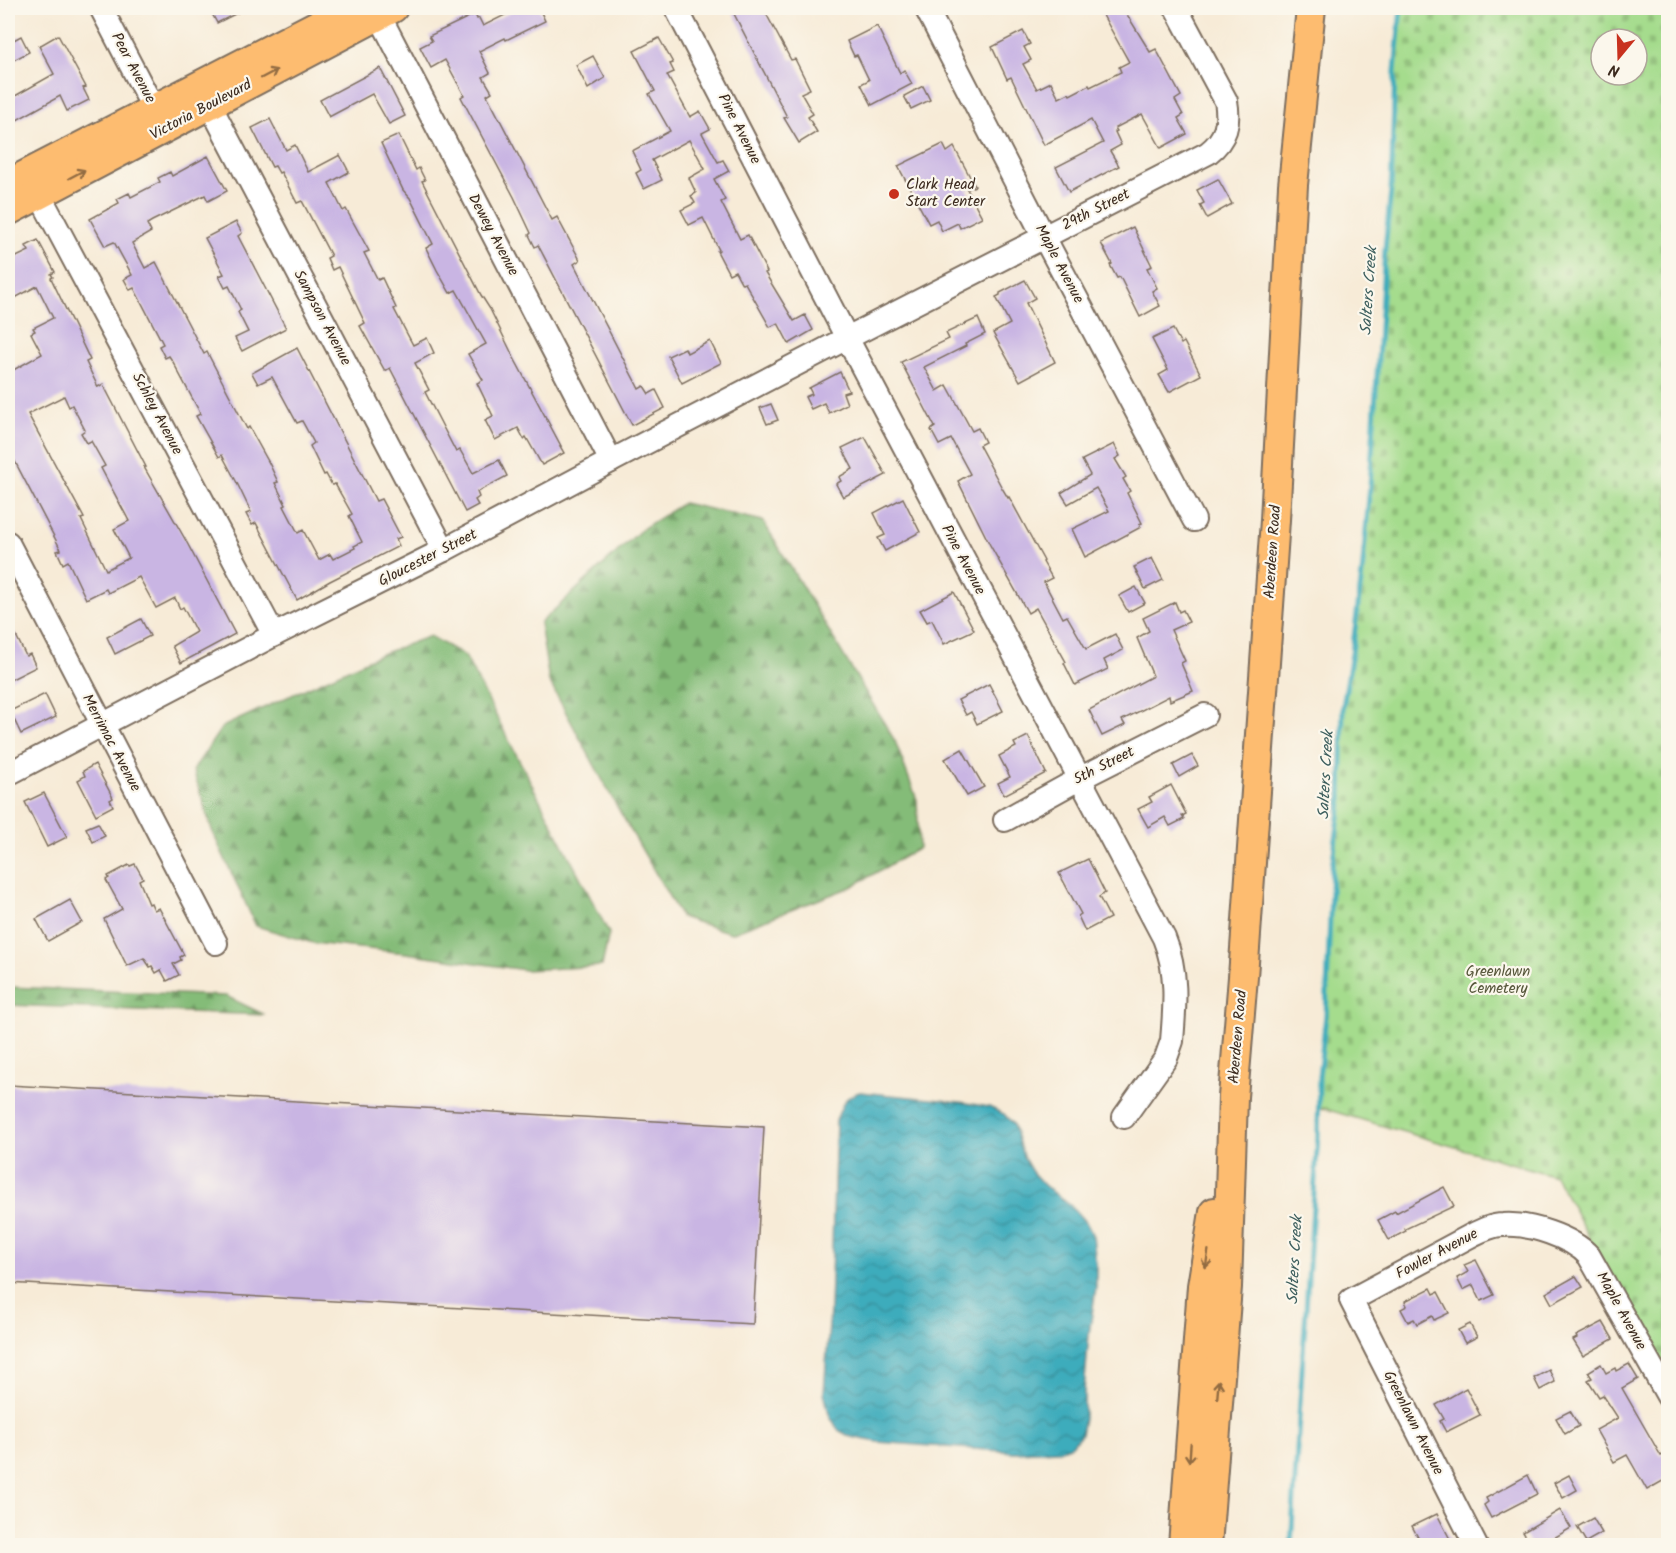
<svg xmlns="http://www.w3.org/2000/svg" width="1676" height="1553" font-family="Kalam,sans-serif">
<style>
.forest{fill:url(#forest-firs);stroke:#60734b;stroke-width:1.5}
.cemetery{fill:url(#cemetery-stones);stroke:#708356;stroke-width:1.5;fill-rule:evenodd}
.water{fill:url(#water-waves);stroke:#3c6b6d;stroke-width:1.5}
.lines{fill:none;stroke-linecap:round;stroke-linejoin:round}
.stream{stroke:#3eacbc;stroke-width:5}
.building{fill:#c9b5e3;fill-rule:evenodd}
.minor-casing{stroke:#7d6e5f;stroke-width:26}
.major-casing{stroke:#7d6e5f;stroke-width:32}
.minor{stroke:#fff;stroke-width:22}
.major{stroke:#fdbc70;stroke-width:28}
.oneway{stroke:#926c43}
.poi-dot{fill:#c8321e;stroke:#fbf7ec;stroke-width:2}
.labels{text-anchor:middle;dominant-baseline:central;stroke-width:4.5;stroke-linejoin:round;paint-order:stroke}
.street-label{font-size:15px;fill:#3b2a1e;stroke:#fbf7ec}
.poi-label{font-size:15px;fill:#3b2a1e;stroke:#fbf7ec;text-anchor:start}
.park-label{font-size:15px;fill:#56563a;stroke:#fbf7ec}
.water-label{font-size:16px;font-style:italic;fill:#3c5e5d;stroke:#fbf7ec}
</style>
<defs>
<pattern id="forest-firs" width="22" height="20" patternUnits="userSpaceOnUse" patternTransform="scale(1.5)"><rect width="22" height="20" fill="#84bc78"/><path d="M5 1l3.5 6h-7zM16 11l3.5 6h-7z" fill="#6d9962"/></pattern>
<pattern id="cemetery-stones" width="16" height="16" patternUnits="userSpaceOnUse" patternTransform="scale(1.5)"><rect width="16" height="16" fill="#a5dc8d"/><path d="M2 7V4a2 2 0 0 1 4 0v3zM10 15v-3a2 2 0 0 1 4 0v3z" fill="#8fbd79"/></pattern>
<pattern id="water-waves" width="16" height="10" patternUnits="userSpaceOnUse" patternTransform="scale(1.5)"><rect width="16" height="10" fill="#3eacbc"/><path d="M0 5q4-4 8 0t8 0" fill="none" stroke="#358c98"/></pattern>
</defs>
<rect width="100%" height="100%" fill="#fbf7ec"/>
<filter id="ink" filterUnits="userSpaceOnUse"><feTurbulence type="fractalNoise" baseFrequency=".0167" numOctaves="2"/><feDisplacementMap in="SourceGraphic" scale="12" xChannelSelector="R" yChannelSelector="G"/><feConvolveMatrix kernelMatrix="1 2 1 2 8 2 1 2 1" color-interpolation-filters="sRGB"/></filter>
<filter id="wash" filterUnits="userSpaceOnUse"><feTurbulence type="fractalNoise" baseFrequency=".008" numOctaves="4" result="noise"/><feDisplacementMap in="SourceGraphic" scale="24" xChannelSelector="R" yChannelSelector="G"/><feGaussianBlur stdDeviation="1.35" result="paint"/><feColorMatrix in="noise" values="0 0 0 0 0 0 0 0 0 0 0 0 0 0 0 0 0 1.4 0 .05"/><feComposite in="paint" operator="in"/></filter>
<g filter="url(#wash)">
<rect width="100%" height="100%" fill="#f7ebd7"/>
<g class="forest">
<path d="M 683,503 L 763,521 L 895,741 L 917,800 L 919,848 L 851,887 L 731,933 L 681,917 L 616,805 L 549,681 L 540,623 L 642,529 Z"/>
<path d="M 430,636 L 465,656 L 609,933 L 602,966 L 525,970 L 406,953 L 313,943 L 256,926 L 213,833 L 193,770 L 222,727 L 379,655 Z"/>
<path d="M 8,987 L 226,996 L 265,1015 L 8,1005 Z"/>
</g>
<path class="cemetery" d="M 1401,8 L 1668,8 L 1668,1381 L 1555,1176 L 1318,1107 L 1319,1077 L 1326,1015 L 1332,867 L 1341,803 L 1343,707 L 1352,653 L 1362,574 L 1370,485 L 1385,249 L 1391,190 L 1395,71 ZM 1601,39 L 1637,39 L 1637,75 L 1601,75 Z"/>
<path class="water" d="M 860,1092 L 960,1102 L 989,1107 L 1004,1114 L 1013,1124 L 1023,1156 L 1032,1172 L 1044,1185 L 1071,1206 L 1087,1224 L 1093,1236 L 1096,1265 L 1096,1288 L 1089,1334 L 1084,1391 L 1084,1419 L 1081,1434 L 1072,1445 L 1059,1450 L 1015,1452 L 877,1442 L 851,1437 L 838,1430 L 829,1414 L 824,1393 L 830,1311 L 836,1121 C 842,1105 843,1097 860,1092 Z"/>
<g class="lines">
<path class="stream" d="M 1291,1546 L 1304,1337 L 1318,1136 L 1319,1077 L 1326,1015 L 1332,867 L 1341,803 L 1343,707 L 1352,653 L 1362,574 L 1370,485 L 1385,249 L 1391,190 L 1395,71 L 1401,8"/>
</g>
<g id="blocks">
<g class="building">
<path d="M 209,8 L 247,8 L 217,23 Z"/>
<path d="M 519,8 L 539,8 L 545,21 L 506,40 L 505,38 L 479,51 L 490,73 L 483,77 L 492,92 L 487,95 L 552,220 L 557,217 L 580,260 L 574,264 L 639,389 L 644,386 L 649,394 L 656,390 L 665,408 L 632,425 L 538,245 L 535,247 L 529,235 L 531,233 L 514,197 L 461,97 L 464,95 L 445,60 L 431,68 L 420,47 L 432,41 L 429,36 L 475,14 L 477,19 L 479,18 L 483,26 Z"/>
<path d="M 731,8 L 763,8 L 791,60 L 795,59 L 810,89 L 801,93 L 813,114 L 808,117 L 817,132 L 799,143 L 784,118 L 787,117 Z"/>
<path d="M 1099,8 L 1123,8 L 1150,52 L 1156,49 L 1181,96 L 1175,100 L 1183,115 L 1178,118 L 1187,134 L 1161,148 L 1142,114 L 1115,128 L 1117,131 L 1115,132 L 1121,145 L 1110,151 L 1119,166 L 1069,192 L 1056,167 L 1103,143 L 1091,120 L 1044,145 L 1011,77 L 1007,79 L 992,47 L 1023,31 L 1030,44 L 1024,47 L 1031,60 L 1023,64 L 1037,89 L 1051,82 L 1059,98 L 1069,93 L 1070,95 L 1089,85 L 1090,87 L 1121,72 L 1119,67 L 1129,62 Z"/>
<path d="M 877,26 L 900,73 L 904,70 L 912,84 L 872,105 L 861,84 L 869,80 L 857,55 L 854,56 L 847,41 Z"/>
<path d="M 58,35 L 86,87 L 83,88 L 89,100 L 67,111 L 60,96 L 8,125 L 8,100 L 54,74 L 39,46 Z"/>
<path d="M 21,36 L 29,52 L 8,63 L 8,43 Z"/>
<path d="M 659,38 L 673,63 L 670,64 L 674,72 L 667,75 L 690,117 L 700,111 L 710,129 L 702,133 L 718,162 L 723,160 L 729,171 L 714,179 L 725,200 L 721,202 L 740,239 L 748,235 L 767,272 L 765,273 L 794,321 L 805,315 L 813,330 L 789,344 L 778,323 L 770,327 L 745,283 L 742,284 L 735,271 L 729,274 L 717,251 L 719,250 L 703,218 L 689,225 L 681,210 L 695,203 L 691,196 L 696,193 L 689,178 L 705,169 L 689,140 L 652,160 L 662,180 L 644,189 L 636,173 L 641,170 L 632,151 L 670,131 L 649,94 L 655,91 L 634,51 Z"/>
<path d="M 593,56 L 605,78 L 588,89 L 576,65 Z"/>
<path d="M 380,68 L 405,116 L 389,124 L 372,94 L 329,117 L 320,100 Z"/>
<path d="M 923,86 L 930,100 L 911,109 L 904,96 Z"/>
<path d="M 270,119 L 286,150 L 295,145 L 308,172 L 340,155 L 349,172 L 329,183 L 343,211 L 346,209 L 369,251 L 364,253 L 378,280 L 382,278 L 396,308 L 394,309 L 413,345 L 427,338 L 434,353 L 415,363 L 429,390 L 425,392 L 443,427 L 456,452 L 460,450 L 473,473 L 499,460 L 507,476 L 477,492 L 479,497 L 475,500 L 478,505 L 465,512 L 390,368 L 385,371 L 360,326 L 365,323 L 338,267 L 332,270 L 327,258 L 331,256 L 302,201 L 297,203 L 281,172 L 279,173 L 275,166 L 272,167 L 252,128 Z"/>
<path d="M 399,135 L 416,170 L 419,168 L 425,180 L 422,181 L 481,295 L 490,309 L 514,358 L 561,446 L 560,446 L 564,453 L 542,465 L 526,437 L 524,439 L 518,428 L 495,440 L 485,420 L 493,416 L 477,383 L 483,380 L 468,354 L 486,344 L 456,290 L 450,293 L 437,270 L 426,248 L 433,244 L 410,198 L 403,190 L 381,143 Z"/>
<path d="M 943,144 L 947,152 L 954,147 L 975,186 L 967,189 L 982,217 L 960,228 L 958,223 L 942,231 L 937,220 L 929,224 L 898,166 Z"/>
<path d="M 208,156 L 227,191 L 208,201 L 205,195 L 152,221 L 147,224 L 151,232 L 132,243 L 145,268 L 156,262 L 204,354 L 207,352 L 247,429 L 249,427 L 269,463 L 278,482 L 275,483 L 286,505 L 284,506 L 298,533 L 303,530 L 319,560 L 330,554 L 333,559 L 355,548 L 354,546 L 362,542 L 349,516 L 352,514 L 335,484 L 332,485 L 326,474 L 324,475 L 310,446 L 314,443 L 302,421 L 297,423 L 272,377 L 258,384 L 252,373 L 297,348 L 376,501 L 381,499 L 401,537 L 396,539 L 399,546 L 330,581 L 297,600 L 256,523 L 252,525 L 246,514 L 251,512 L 236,481 L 222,455 L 219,457 L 196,416 L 200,414 L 199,411 L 173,362 L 169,356 L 165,358 L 159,346 L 163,344 L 134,288 L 130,290 L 124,279 L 132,275 L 114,242 L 105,246 L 90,219 L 119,203 L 117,199 L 129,193 L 131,197 L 160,182 L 158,178 L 170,172 L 172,176 Z"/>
<path d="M 1218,179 L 1232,204 L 1207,218 L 1200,205 L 1204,203 L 1197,190 Z"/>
<path d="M 236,222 L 242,233 L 238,236 L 286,328 L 242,351 L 235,338 L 248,332 L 238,312 L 241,310 L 229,286 L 225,288 L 219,276 L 224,274 L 205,238 Z"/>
<path d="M 1133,227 L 1152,266 L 1147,268 L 1157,288 L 1152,291 L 1160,306 L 1140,317 L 1120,277 L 1117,278 L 1110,265 L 1112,264 L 1101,243 Z"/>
<path d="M 38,240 L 55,272 L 51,274 L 53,277 L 51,278 L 90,360 L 86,362 L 98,387 L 103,384 L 146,467 L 144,467 L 185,539 L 235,634 L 181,663 L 172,646 L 196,632 L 183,607 L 180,609 L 175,598 L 156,608 L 139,577 L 108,593 L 106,589 L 86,599 L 68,561 L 63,564 L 57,551 L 61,550 L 8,448 L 8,373 L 42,354 L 31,333 L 35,331 L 33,328 L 53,318 L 37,286 L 15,298 L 13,294 L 8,297 L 8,261 L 29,251 L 26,246 ZM 64,396 L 69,407 L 72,405 L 85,430 L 81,433 L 87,443 L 91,441 L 105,466 L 101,468 L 129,521 L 114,529 L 129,558 L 106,570 L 81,519 L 84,518 L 28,414 Z"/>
<path d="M 1025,280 L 1035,298 L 1026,303 L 1055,362 L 1020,381 L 993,333 L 1010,324 L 996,297 L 1000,295 L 1000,293 Z"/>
<path d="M 978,318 L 985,334 L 965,344 L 966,346 L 924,367 L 937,391 L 947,385 L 972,431 L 978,428 L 985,442 L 979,445 L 1002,488 L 1008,498 L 1009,497 L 1044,561 L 1043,562 L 1052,578 L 1044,582 L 1063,618 L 1067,616 L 1086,649 L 1115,634 L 1123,650 L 1104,660 L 1108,669 L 1075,685 L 1064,663 L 1066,662 L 1036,608 L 1028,613 L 990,545 L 958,481 L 970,474 L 951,439 L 939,445 L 931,430 L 935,427 L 901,362 L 949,339 L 946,333 Z"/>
<path d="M 1173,329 L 1181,344 L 1184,342 L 1201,375 L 1169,392 L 1159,375 L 1168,370 L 1152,339 Z"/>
<path d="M 710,341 L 721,363 L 682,383 L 668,356 L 685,348 L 687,353 Z"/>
<path d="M 840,372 L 849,391 L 843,393 L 847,404 L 829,413 L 824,403 L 811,409 L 805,397 L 812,394 L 809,388 Z"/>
<path d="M 771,404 L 778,420 L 767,424 L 760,408 Z"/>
<path d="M 865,437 L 886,475 L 843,497 L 836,484 L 841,481 L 839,477 L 853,469 L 842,448 Z"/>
<path d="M 1114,444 L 1120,456 L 1115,459 L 1126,477 L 1123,479 L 1130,491 L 1127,493 L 1142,523 L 1139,524 L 1141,527 L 1085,557 L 1072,529 L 1109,511 L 1096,488 L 1068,504 L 1061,493 L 1090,475 L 1082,460 Z"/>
<path d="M 903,498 L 920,532 L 885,551 L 878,538 L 885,535 L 874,513 Z"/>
<path d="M 1152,558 L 1163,580 L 1145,589 L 1134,567 Z"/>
<path d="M 1136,587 L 1145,603 L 1128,612 L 1119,596 Z"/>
<path d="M 954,592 L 974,630 L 944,644 L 932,620 L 927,622 L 920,610 Z"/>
<path d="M 1175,602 L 1179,612 L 1183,610 L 1189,622 L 1171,630 L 1185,661 L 1181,663 L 1193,691 L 1170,701 L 1169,696 L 1122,720 L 1125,725 L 1102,736 L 1089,710 L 1153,676 L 1137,638 L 1149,631 L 1143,618 Z"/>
<path d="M 8,619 L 26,656 L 30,654 L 36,667 L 8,681 Z"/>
<path d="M 141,619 L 150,636 L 115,654 L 107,637 Z"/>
<path d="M 989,684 L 1003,711 L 977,724 L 971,712 L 966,715 L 958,700 Z"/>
<path d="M 45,694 L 56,717 L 21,734 L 10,711 Z"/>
<path d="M 1028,736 L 1046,773 L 1004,795 L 998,783 L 1010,777 L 999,756 L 1016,747 L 1014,743 Z"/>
<path d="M 962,749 L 984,787 L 967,796 L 945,759 Z"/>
<path d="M 1192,755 L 1198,766 L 1179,777 L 1173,765 Z"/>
<path d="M 95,764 L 113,798 L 110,800 L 113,806 L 96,815 L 78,780 L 85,776 L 83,771 Z"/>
<path d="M 1171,785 L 1186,814 L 1182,816 L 1184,819 L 1170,826 L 1165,817 L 1148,827 L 1138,809 L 1152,802 L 1149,797 Z"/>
<path d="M 44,793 L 67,837 L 47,847 L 25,802 Z"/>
<path d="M 98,823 L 105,836 L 93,842 L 86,828 Z"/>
<path d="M 1088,859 L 1105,893 L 1099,897 L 1110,918 L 1085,931 L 1078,916 L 1081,914 L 1059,873 Z"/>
<path d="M 135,864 L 143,878 L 139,880 L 149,904 L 151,903 L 154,910 L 159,908 L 184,955 L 180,957 L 181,960 L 173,964 L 179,975 L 167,981 L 161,970 L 156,973 L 152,966 L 150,967 L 144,958 L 127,966 L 104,919 L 122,909 L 106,880 L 109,878 L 108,876 L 129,865 L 130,866 Z"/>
<path d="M 70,900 L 82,922 L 48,941 L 36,919 Z"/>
<path d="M 8,1085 L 764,1127 L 753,1324 L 8,1283 Z"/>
<path d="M 1444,1187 L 1454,1206 L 1405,1229 L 1406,1231 L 1389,1240 L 1378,1220 L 1395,1211 L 1396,1213 Z"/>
<path d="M 1476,1260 L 1494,1295 L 1481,1301 L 1473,1285 L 1463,1290 L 1457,1278 L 1468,1272 L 1464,1265 Z"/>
<path d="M 1576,1276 L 1583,1287 L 1552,1304 L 1546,1293 Z"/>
<path d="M 1431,1288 L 1434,1294 L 1438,1292 L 1449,1313 L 1434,1320 L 1432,1316 L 1417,1324 L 1414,1319 L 1408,1322 L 1401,1309 L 1407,1306 L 1405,1301 Z"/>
<path d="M 1603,1322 L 1613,1339 L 1583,1356 L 1573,1340 L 1577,1338 L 1576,1336 Z"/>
<path d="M 1470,1324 L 1477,1337 L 1465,1343 L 1458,1330 Z"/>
<path d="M 1601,1364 L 1606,1373 L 1615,1368 L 1616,1371 L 1629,1364 L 1638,1379 L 1622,1388 L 1661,1456 L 1668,1452 L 1668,1478 L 1647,1490 L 1627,1455 L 1614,1462 L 1596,1430 L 1618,1418 L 1603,1395 L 1599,1397 L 1588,1380 L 1592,1378 L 1588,1372 Z"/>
<path d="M 1549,1370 L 1555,1382 L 1540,1390 L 1534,1378 Z"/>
<path d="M 1466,1388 L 1480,1415 L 1446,1432 L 1440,1421 L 1444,1419 L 1436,1405 Z"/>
<path d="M 1570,1411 L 1579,1426 L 1565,1434 L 1556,1418 Z"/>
<path d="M 1528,1475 L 1537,1494 L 1491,1518 L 1484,1505 L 1488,1502 L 1486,1498 Z"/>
<path d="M 1569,1475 L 1577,1490 L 1563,1498 L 1554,1483 Z"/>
<path d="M 1560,1510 L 1571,1528 L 1542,1545 L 1531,1545 L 1523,1532 Z"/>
<path d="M 1437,1514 L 1453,1545 L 1431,1545 L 1428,1539 L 1421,1543 L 1412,1526 Z"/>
<path d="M 1593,1518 L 1602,1533 L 1586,1542 L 1577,1527 Z"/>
</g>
</g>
</g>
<g filter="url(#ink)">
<use href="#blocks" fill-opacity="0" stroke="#7d6e5f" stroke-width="1.5"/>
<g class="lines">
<defs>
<g id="minor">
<path d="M 101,8 L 161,123"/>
<path d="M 380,8 L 379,15 L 611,461"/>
<path d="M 676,8 L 847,338 L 1164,938 C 1178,972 1175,1005 1172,1041 L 1166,1058 L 1124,1117"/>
<path d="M 926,8 L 1044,237 L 1194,520"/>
<path d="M 202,90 L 444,550"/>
<path d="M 39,194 L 274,635"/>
<path d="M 8,543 L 216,943"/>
<path d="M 8,774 L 274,635 L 444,550 L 611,461 L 847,338 L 1208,153 C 1226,139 1230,123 1226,101 L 1176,8"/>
<path d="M 1005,820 L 1079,779 L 1205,715"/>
<path d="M 1476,1546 L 1351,1300 L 1472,1235 C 1482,1230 1492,1225 1503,1225 C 1529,1223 1572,1237 1589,1256 L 1668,1396"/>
</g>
<g id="major">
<path d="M 8,184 L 350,8"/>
<path d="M 8,211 L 393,8"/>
<path d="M 1183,1546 L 1202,1286 L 1214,1212"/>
<path d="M 1207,1546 L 1227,1287 L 1233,1097 L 1243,977 L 1275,520 L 1293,185 L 1311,8"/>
</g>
</defs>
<use href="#minor" class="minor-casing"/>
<use href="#major" class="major-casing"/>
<use href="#minor" class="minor"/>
<use href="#major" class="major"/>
</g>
<defs><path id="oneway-shaft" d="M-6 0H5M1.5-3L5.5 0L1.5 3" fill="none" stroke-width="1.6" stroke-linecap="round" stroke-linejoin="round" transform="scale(1.5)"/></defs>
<g class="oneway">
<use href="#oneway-shaft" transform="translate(269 74) rotate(-28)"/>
<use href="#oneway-shaft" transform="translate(77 174) rotate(-28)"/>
<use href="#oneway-shaft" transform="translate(1207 1259) rotate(99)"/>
<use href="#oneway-shaft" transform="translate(1218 1389) rotate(-85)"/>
<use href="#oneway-shaft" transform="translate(1190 1453) rotate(94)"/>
</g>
</g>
<circle class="poi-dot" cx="894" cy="194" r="6"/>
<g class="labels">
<g class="street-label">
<text transform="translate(133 68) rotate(62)">Pear Avenue</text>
<text transform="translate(201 110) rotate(-28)">Victoria Boulevard</text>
<text transform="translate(739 129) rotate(63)">Pine Avenue</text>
<text transform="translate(1096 210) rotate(-27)">29th Street</text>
<text transform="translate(493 235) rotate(62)">Dewey Avenue</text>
<text transform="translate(1059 264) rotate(62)">Maple Avenue</text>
<text transform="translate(322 318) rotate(62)">Sampson Avenue</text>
<text transform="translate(157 414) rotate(62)">Schley Avenue</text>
<text transform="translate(1273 552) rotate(-86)">Aberdeen Road</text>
<text transform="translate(428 558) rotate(-27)">Gloucester Street</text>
<text transform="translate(963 560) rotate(62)">Pine Avenue</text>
<text transform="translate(111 743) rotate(62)">Merrimac Avenue</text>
<text transform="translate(1104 766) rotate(-27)">5th Street</text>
<text transform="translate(1238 1037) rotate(-85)">Aberdeen Road</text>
<text transform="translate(1437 1254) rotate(-28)">Fowler Avenue</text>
<text transform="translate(1621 1311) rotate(61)">Maple Avenue</text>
<text transform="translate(1413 1423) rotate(63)">Greenlawn Avenue</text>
</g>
<g class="poi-label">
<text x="906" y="185">Clark Head<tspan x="906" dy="17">Start Center</tspan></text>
</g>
<g class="park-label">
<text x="1498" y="972">Greenlawn<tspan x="1498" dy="17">Cemetery</tspan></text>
</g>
<g class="water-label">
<text transform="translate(1369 291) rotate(-86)">Salters Creek</text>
<text transform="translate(1326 775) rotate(-87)">Salters Creek</text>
<text transform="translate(1295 1260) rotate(-87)">Salters Creek</text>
</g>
</g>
<rect width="1676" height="1553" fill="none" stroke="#fbf7ec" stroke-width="30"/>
<g transform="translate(1619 57) rotate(199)"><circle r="28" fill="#fbf7ec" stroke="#aea59a" stroke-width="1.5"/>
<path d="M0-4.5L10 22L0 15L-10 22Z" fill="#c8321e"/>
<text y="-9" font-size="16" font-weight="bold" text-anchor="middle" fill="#3b2a1e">N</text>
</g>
</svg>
